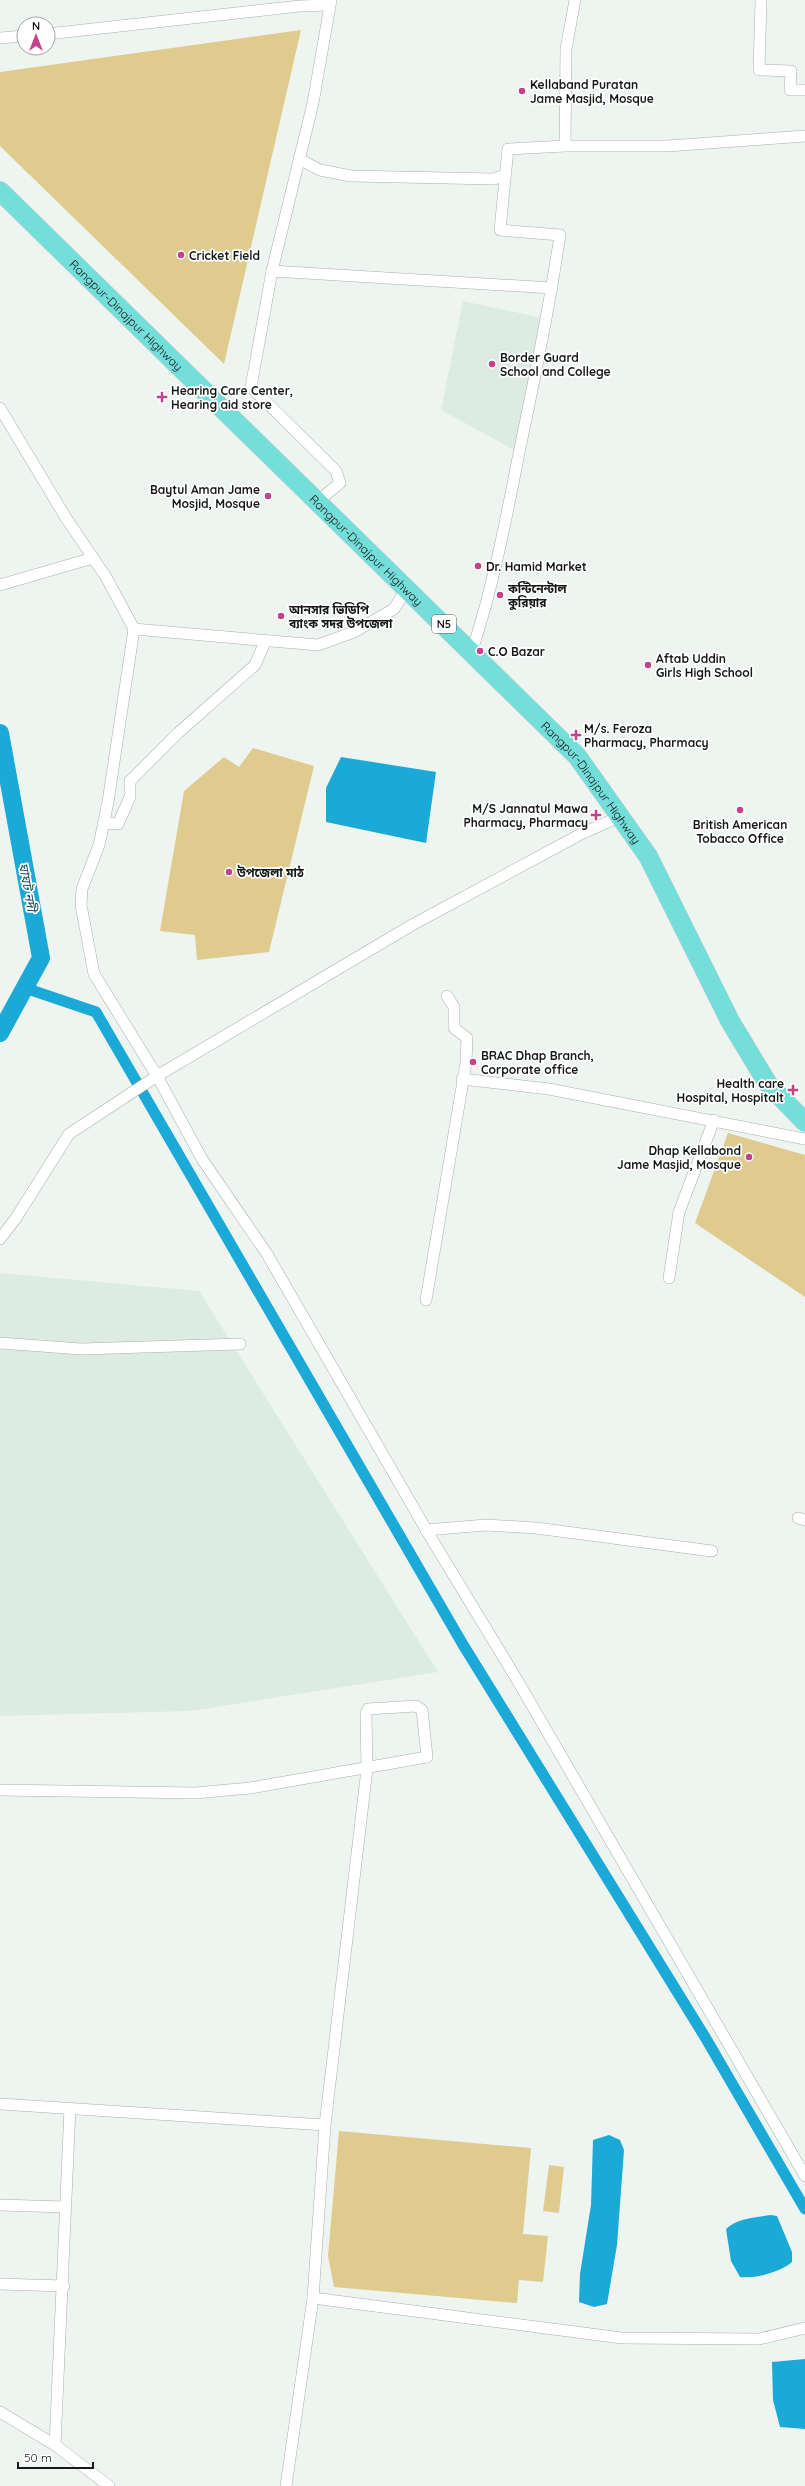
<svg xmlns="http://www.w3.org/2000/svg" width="805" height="2486" font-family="Quicksand,'Noto Sans Bengali',sans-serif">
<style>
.built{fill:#ddece3}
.green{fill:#dfcb8e}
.water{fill:#1ba9d7}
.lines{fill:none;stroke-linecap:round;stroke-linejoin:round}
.canal{stroke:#1ba9d7;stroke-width:11}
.river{stroke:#1ba9d7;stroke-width:18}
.minor-casing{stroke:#a7aeaa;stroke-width:12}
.trunk-casing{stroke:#d0d1d0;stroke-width:20}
.minor{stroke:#fff;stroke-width:11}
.trunk{stroke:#74dedb;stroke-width:19}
.poi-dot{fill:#c44289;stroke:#fff;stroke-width:1.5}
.labels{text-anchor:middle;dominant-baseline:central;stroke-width:3.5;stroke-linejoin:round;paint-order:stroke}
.shield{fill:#fff;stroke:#5b5d5c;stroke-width:1}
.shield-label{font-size:11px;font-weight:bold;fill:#151816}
.poi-label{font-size:12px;font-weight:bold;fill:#151816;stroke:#fff;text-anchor:start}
.street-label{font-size:12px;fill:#151816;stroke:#fff}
.water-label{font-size:13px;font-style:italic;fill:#174b5f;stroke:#fff}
</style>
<rect width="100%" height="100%" fill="#eef5f0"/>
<g class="built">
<path d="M 463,301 L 543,318 L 514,450 L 441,410 Z"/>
<path d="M 0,1273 L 199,1291 L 438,1672 L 191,1711 L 0,1716 Z"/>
</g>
<g class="green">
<path d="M 301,30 L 224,364 L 0,146 L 0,72 Z"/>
<path d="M 253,748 L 314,766 L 269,952 L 197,960 L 195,935 L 160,931 L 184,791 L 224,757 L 239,767 Z"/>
<path d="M 728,1133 L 805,1155 L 805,1297 L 695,1223 Z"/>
<path d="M 339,2131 L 531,2148 L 523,2234 L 548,2236 L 543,2282 L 519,2280 L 517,2303 L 334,2287 L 328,2256 Z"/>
<path d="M 549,2165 L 564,2167 L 559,2213 L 543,2211 Z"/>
</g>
<g class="water">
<path d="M 341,757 L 436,772 L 426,843 L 326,822 L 326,788 Z"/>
<path d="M 609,2135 L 620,2140 L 624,2150 L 617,2245 L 607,2304 L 594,2307 L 579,2302 L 580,2274 L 591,2205 L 593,2140 Z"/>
<path d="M 771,2215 L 777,2216 L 792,2252 L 792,2262 C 780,2272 756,2279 740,2277 L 731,2261 L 726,2229 C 737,2218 757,2217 771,2215 Z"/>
<path d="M 805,2359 L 805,2429 L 780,2427 L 773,2400 L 772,2362 Z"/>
</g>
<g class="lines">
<path class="canal" d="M 25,988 L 96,1012 L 462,1643 L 705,2037 L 805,2209"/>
<path class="river" d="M 0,733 L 41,958 L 0,1033"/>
<defs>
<g id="minor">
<path d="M 761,0 L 759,70 L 791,71 L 790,90 L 805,90"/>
<path d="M 48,34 L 300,6 L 328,5"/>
<path d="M 0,38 L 24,36"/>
<path d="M 565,146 L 668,146 L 805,136"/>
<path d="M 299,159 L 320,170 L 351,176 L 494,179 L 505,175"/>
<path d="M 272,271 L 313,103 L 331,0"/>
<path d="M 0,408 L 66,518 L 106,577 L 134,629 L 318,645 L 354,632 L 394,609 L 407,588"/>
<path d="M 318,501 L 340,483 L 336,471 L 251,387 L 272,271 L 552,288"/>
<path d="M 0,585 L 93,558"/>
<path d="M 134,629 L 108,802 L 99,845 L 82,889 L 81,905 L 94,974 L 157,1076 L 202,1159 L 267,1254 L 431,1538 L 516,1678 L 805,2176"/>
<path d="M 472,651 C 493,587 506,520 519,453 C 534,381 549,309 560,235 L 500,230 L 508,149 L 565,146 L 566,49 L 575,0"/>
<path d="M 104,823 L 118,824 L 130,797 L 130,781 L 178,733 L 255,665 L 265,642"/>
<path d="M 462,1079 L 549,1089 L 805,1139"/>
<path d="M 0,1239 L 16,1218 L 69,1134 L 157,1076 L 412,925 L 581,834 L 621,816"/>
<path d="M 669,1278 L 679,1212 L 714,1120"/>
<path d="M 426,1300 L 466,1063 L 467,1038 L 454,1028 L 454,1007 L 447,996"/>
<path d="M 0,1343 L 81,1349 L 240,1344"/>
<path d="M 798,1518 L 805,1520"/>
<path d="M 426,1530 L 486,1525 L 536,1528 L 712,1551"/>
<path d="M 0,1790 L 195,1793 L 250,1788 L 427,1757 L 422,1710 L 416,1706 L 368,1709 L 366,1714 L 367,1769 L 325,2125 L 313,2298 L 286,2486"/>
<path d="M 0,2104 L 325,2125"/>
<path d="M 0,2205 L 65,2207"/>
<path d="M 0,2284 L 64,2286"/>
<path d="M 313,2298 L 622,2338 L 759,2339 L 805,2328"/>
<path d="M 0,2412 L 55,2445 L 109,2486"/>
<path d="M 55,2445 L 70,2108"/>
</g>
<g id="trunk">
<path id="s1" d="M 0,191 L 577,756 L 648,856 L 730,1021 L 768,1084 L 805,1122"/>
</g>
</defs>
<use href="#minor" class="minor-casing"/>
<use href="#trunk" class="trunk-casing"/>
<use href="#minor" class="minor"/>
<use href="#trunk" class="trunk"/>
</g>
<g class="poi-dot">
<circle cx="522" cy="91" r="4"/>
<circle cx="181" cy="255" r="4"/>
<circle cx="492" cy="364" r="4"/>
<path d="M160 391h4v4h4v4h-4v4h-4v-4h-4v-4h4z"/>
<circle cx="268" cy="496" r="4"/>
<circle cx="478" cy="566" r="4"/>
<circle cx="500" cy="595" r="4"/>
<circle cx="281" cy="616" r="4"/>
<circle cx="480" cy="651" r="4"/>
<circle cx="648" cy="665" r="4"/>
<path d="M574 729h4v4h4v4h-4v4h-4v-4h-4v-4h4z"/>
<circle cx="740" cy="810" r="4"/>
<path d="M594 809h4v4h4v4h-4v4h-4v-4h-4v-4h4z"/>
<circle cx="229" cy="872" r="4"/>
<circle cx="473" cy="1062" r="4"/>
<path d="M791 1084h4v4h4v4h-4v4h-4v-4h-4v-4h4z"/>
<circle cx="749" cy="1157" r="4"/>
</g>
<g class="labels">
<rect class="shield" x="432" y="615" width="24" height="18" rx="3"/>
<g class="shield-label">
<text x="444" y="624">N5</text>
</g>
<g class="poi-label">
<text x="530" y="84">Kellaband Puratan<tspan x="530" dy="14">Jame Masjid, Mosque</tspan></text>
<text x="189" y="255">Cricket Field</text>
<text x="500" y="357">Border Guard<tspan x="500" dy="14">School and College</tspan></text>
<text x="171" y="390">Hearing Care Center,<tspan x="171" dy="14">Hearing aid store</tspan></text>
<text x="260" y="489" text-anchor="end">Baytul Aman Jame<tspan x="260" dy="14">Mosjid, Mosque</tspan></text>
<text x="486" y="566">Dr. Hamid Market</text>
<text x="508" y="588">কন্টিনেন্টাল<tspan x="508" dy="14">কুরিয়ার</tspan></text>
<text x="289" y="609">আনসার ভিডিপি<tspan x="289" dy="14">ব্যাংক সদর উপজেলা</tspan></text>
<text x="488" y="651">C.O Bazar</text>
<text x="656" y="658">Aftab Uddin<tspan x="656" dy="14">Girls High School</tspan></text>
<text x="584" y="728">M/s. Feroza<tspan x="584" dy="14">Pharmacy, Pharmacy</tspan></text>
<text x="588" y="808" text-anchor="end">M/S Jannatul Mawa<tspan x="588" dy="14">Pharmacy, Pharmacy</tspan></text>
<text x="740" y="824" text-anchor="middle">British American<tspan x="740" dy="14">Tobacco Office</tspan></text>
<text x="237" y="872">উপজেলা মাঠ</text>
<text x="481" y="1055">BRAC Dhap Branch,<tspan x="481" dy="14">Corporate office</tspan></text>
<text x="784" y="1083" text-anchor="end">Health care<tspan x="784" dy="14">Hospital, Hospitalt</tspan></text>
<text x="741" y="1150" text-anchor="end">Dhap Kellabond<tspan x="741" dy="14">Jame Masjid, Mosque</tspan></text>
</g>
<g class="street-label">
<text stroke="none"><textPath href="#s1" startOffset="177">Rangpur-Dinajpur Highway</textPath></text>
<text stroke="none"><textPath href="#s1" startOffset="513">Rangpur-Dinajpur Highway</textPath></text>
<text stroke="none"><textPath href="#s1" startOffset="837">Rangpur-Dinajpur Highway</textPath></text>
</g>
<g class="water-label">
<text transform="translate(28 887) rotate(80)">ঘাঘট নদী</text>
</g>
</g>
<g transform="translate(36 36)"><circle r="19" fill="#ffffff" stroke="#a1a3a2"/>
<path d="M0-3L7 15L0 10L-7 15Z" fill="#c44289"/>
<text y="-6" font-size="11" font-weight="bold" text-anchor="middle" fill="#151816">N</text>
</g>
<path d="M18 2462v6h75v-6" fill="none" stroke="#151816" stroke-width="2"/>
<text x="24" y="2462" font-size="12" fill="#151816" stroke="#ffffff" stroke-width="3" paint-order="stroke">50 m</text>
</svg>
